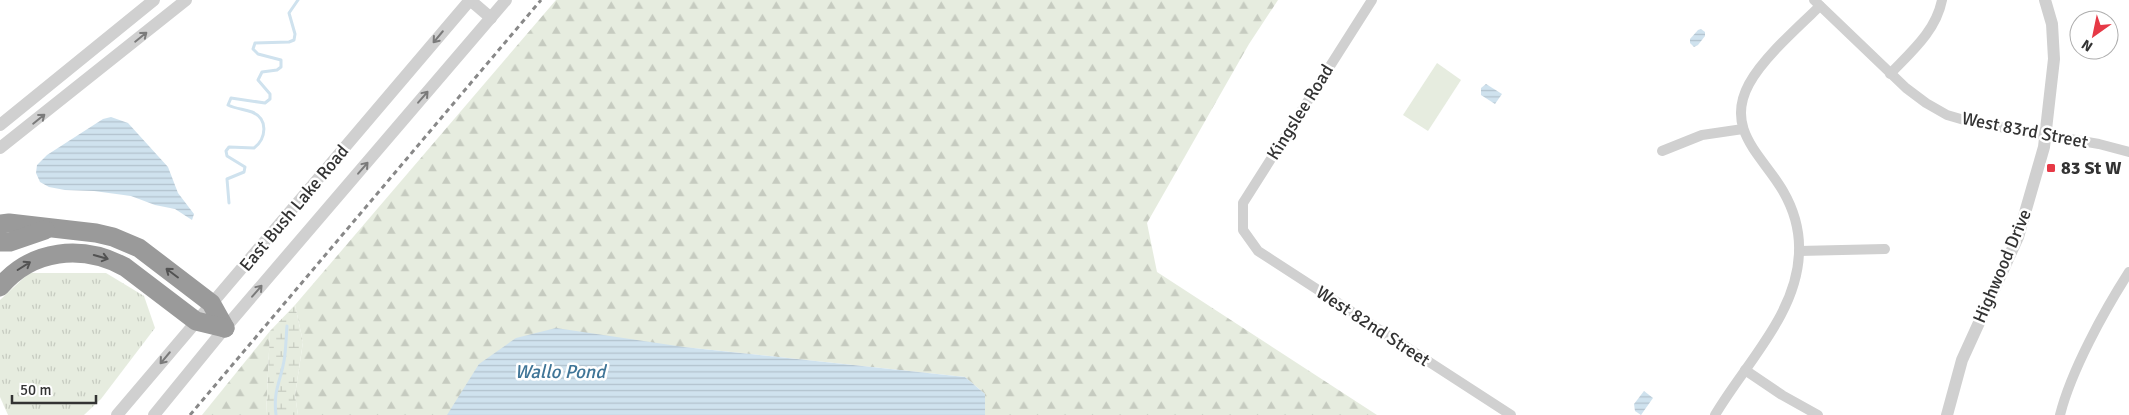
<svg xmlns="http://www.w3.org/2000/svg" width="2129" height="415" font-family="Signika,sans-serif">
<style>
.grass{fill:url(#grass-tufts)}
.forest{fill:url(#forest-firs)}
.wetland{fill:url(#wetland-marsh)}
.garden{fill:#e6ecdf}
.water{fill:url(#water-rules)}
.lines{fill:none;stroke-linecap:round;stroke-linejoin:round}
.stream{stroke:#cfe2ee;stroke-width:3}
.minor{stroke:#d0d0d0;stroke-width:10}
.tertiary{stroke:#d0d0d0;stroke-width:12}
.motorway{stroke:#9a9a9a;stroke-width:19}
.rail{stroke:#888;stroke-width:3;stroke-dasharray:5 4;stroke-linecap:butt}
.oneway{stroke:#7a7a7a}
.oneway2{stroke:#525252}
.poi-dot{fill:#e63946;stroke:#fff;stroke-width:2}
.labels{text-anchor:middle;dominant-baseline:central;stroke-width:5;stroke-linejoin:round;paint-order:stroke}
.street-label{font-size:18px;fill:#333;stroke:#fff}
.poi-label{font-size:18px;font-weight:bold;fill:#333;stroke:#fff;text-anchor:start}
.water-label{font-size:19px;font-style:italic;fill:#3f7597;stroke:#fff}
</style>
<defs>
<pattern id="grass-tufts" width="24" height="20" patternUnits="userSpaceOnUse" patternTransform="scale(1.25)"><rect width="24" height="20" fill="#e6ecdf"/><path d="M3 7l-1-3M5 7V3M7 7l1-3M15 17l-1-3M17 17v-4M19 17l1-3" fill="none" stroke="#c6cbc0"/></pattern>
<pattern id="forest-firs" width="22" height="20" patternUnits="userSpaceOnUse" patternTransform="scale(1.25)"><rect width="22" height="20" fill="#e6ecdf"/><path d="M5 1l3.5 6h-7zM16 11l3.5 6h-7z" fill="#c6cbc0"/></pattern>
<pattern id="wetland-marsh" width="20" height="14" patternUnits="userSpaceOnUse" patternTransform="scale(1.25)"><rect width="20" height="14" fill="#e6ecdf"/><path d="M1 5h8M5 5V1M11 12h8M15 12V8" fill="none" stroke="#c6cbc0"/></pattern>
<pattern id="water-rules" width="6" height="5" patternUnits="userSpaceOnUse" patternTransform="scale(1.25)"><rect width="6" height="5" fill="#cfe2ee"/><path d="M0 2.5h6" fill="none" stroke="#b2c2cd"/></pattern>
</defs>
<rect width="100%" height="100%" fill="#fff"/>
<path class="grass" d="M 29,273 L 106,273 L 144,296 L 155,328 L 101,399 L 84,415 L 8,415 L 0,397 L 0,300 Z"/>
<g class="forest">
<path d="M 556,0 L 1278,0 L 1249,44 L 1147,223 L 1157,272 L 1377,415 L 985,415 L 985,394 L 965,377 L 684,347 L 447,415 L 298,415 L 295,395 L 303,342 L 295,305 Z"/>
<path d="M 270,331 L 266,415 L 202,415 Z"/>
</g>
<path class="wetland" d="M 295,305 L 303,342 L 295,395 L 298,415 L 266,415 L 270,331 Z"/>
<path class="garden" d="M 1437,63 L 1461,80 L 1428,131 L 1403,115 Z"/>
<g class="water">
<path d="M 1701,29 L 1705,32 L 1705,36 L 1698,45 L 1694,47 L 1690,43 L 1690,39 L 1698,30 Z"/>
<path d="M 1486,84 L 1502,94 L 1495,104 L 1481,95 L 1481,88 Z"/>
<path d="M 111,117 L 128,123 L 168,167 L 178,193 L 194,214 L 192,220 L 175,209 L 155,205 L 131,196 L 94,191 L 65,190 L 49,187 L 40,182 L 36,173 L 37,165 L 47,155 L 103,119 Z"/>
<path d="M 556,328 L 684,347 L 965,377 L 985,394 L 985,415 L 447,415 L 479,364 L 516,338 Z"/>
<path d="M 1644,391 L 1653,398 L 1641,415 L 1635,411 L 1634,404 Z"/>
</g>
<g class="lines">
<g class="stream">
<path d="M 229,203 L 227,179 L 244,172 L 245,167 L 227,156 L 226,151 L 229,147 L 254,148 C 266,139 269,119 252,112 C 244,109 236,109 228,105 L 231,98 L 265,103 L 270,99 L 270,94 L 258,80 L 262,72 L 277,70 L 281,67 L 281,60 L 258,54 L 253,49 L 255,43 L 289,42 L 294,40 L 295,34 L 289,13 L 298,0"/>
<path d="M 276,415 C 273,391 280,383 284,361 C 286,350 286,337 287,326"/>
</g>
<g class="minor">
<path d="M 1372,0 L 1243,203 L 1243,230 L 1258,251 L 1511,415"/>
<path d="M 1814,0 L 1906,88 L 1926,103 L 1947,115 L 1971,122 L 2099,144 L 2129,152"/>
<path d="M 1890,74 C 1911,52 1936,31 1942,0"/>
<path d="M 1662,151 L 1702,135 L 1743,129"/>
<path d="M 1799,251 L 1885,249"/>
<path d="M 1745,370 L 1782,395 L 1818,415"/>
<path d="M 1715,415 C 1745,364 1797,314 1799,253 C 1800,231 1794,210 1783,191 C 1763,156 1724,130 1749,84 C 1763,58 1798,27 1820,6"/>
<path d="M 2060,415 C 2071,371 2104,311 2129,272"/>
</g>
<g class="tertiary">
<path d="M 470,0 L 491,18"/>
<path d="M 0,125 L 154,0"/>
<path d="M 0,148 L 186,0"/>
<path d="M 117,415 L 470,0"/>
<path d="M 154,415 L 225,328 L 506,0"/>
<path d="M 1947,415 L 1962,360 L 2018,237 L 2044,147 L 2054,59 L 2052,24 L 2045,0"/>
</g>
<g class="motorway">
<path d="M 0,224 L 9,223 L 96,233 L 113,237 L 139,248 L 211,303 L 225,328"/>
<path d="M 0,242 L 10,242 L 45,230"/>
<path d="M 0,287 C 32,249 82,244 125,267 L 196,321 L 225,328"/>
</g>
<path class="rail" d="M 190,415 L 541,0"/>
</g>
<defs><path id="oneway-shaft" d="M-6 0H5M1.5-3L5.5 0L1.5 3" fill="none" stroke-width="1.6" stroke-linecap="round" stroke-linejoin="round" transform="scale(1.25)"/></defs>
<g class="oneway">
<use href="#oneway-shaft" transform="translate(141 37) rotate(-39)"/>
<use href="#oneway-shaft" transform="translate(438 37) rotate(130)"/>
<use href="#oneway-shaft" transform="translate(423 97) rotate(-49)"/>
<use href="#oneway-shaft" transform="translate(39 119) rotate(-39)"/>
<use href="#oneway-shaft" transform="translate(363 168) rotate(-49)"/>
<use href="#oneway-shaft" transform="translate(257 291) rotate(-49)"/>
<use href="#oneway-shaft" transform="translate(165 358) rotate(130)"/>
</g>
<g class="oneway2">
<use href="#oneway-shaft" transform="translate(101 257) rotate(16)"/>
<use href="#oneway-shaft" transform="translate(24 266) rotate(-32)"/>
<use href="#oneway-shaft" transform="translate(172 273) rotate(-143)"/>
</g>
<rect class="poi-dot" x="2046" y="163" width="10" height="10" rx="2.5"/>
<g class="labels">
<g class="street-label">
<text transform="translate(1300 112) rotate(-58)">Kingslee Road</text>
<text transform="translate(2025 130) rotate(11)">West 83rd Street</text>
<text transform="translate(294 208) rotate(-50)">East Bush Lake Road</text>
<text transform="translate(2002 266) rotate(-67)">Highwood Drive</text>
<text transform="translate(1373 326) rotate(33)">West 82nd Street</text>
</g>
<g class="poi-label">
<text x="2061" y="168">83 St W</text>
</g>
<g class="water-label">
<text x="560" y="372">Wallo Pond</text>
</g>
</g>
<g transform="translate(2094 35) rotate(213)"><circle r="24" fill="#ffffff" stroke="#adadad"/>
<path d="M0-4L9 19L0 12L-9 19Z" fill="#e63946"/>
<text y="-8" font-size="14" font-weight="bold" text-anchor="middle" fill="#333333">N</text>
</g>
<path d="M12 395v8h84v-8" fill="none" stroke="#333333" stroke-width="2.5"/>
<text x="20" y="395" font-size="15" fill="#333333" stroke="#ffffff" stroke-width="4" paint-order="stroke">50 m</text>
</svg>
